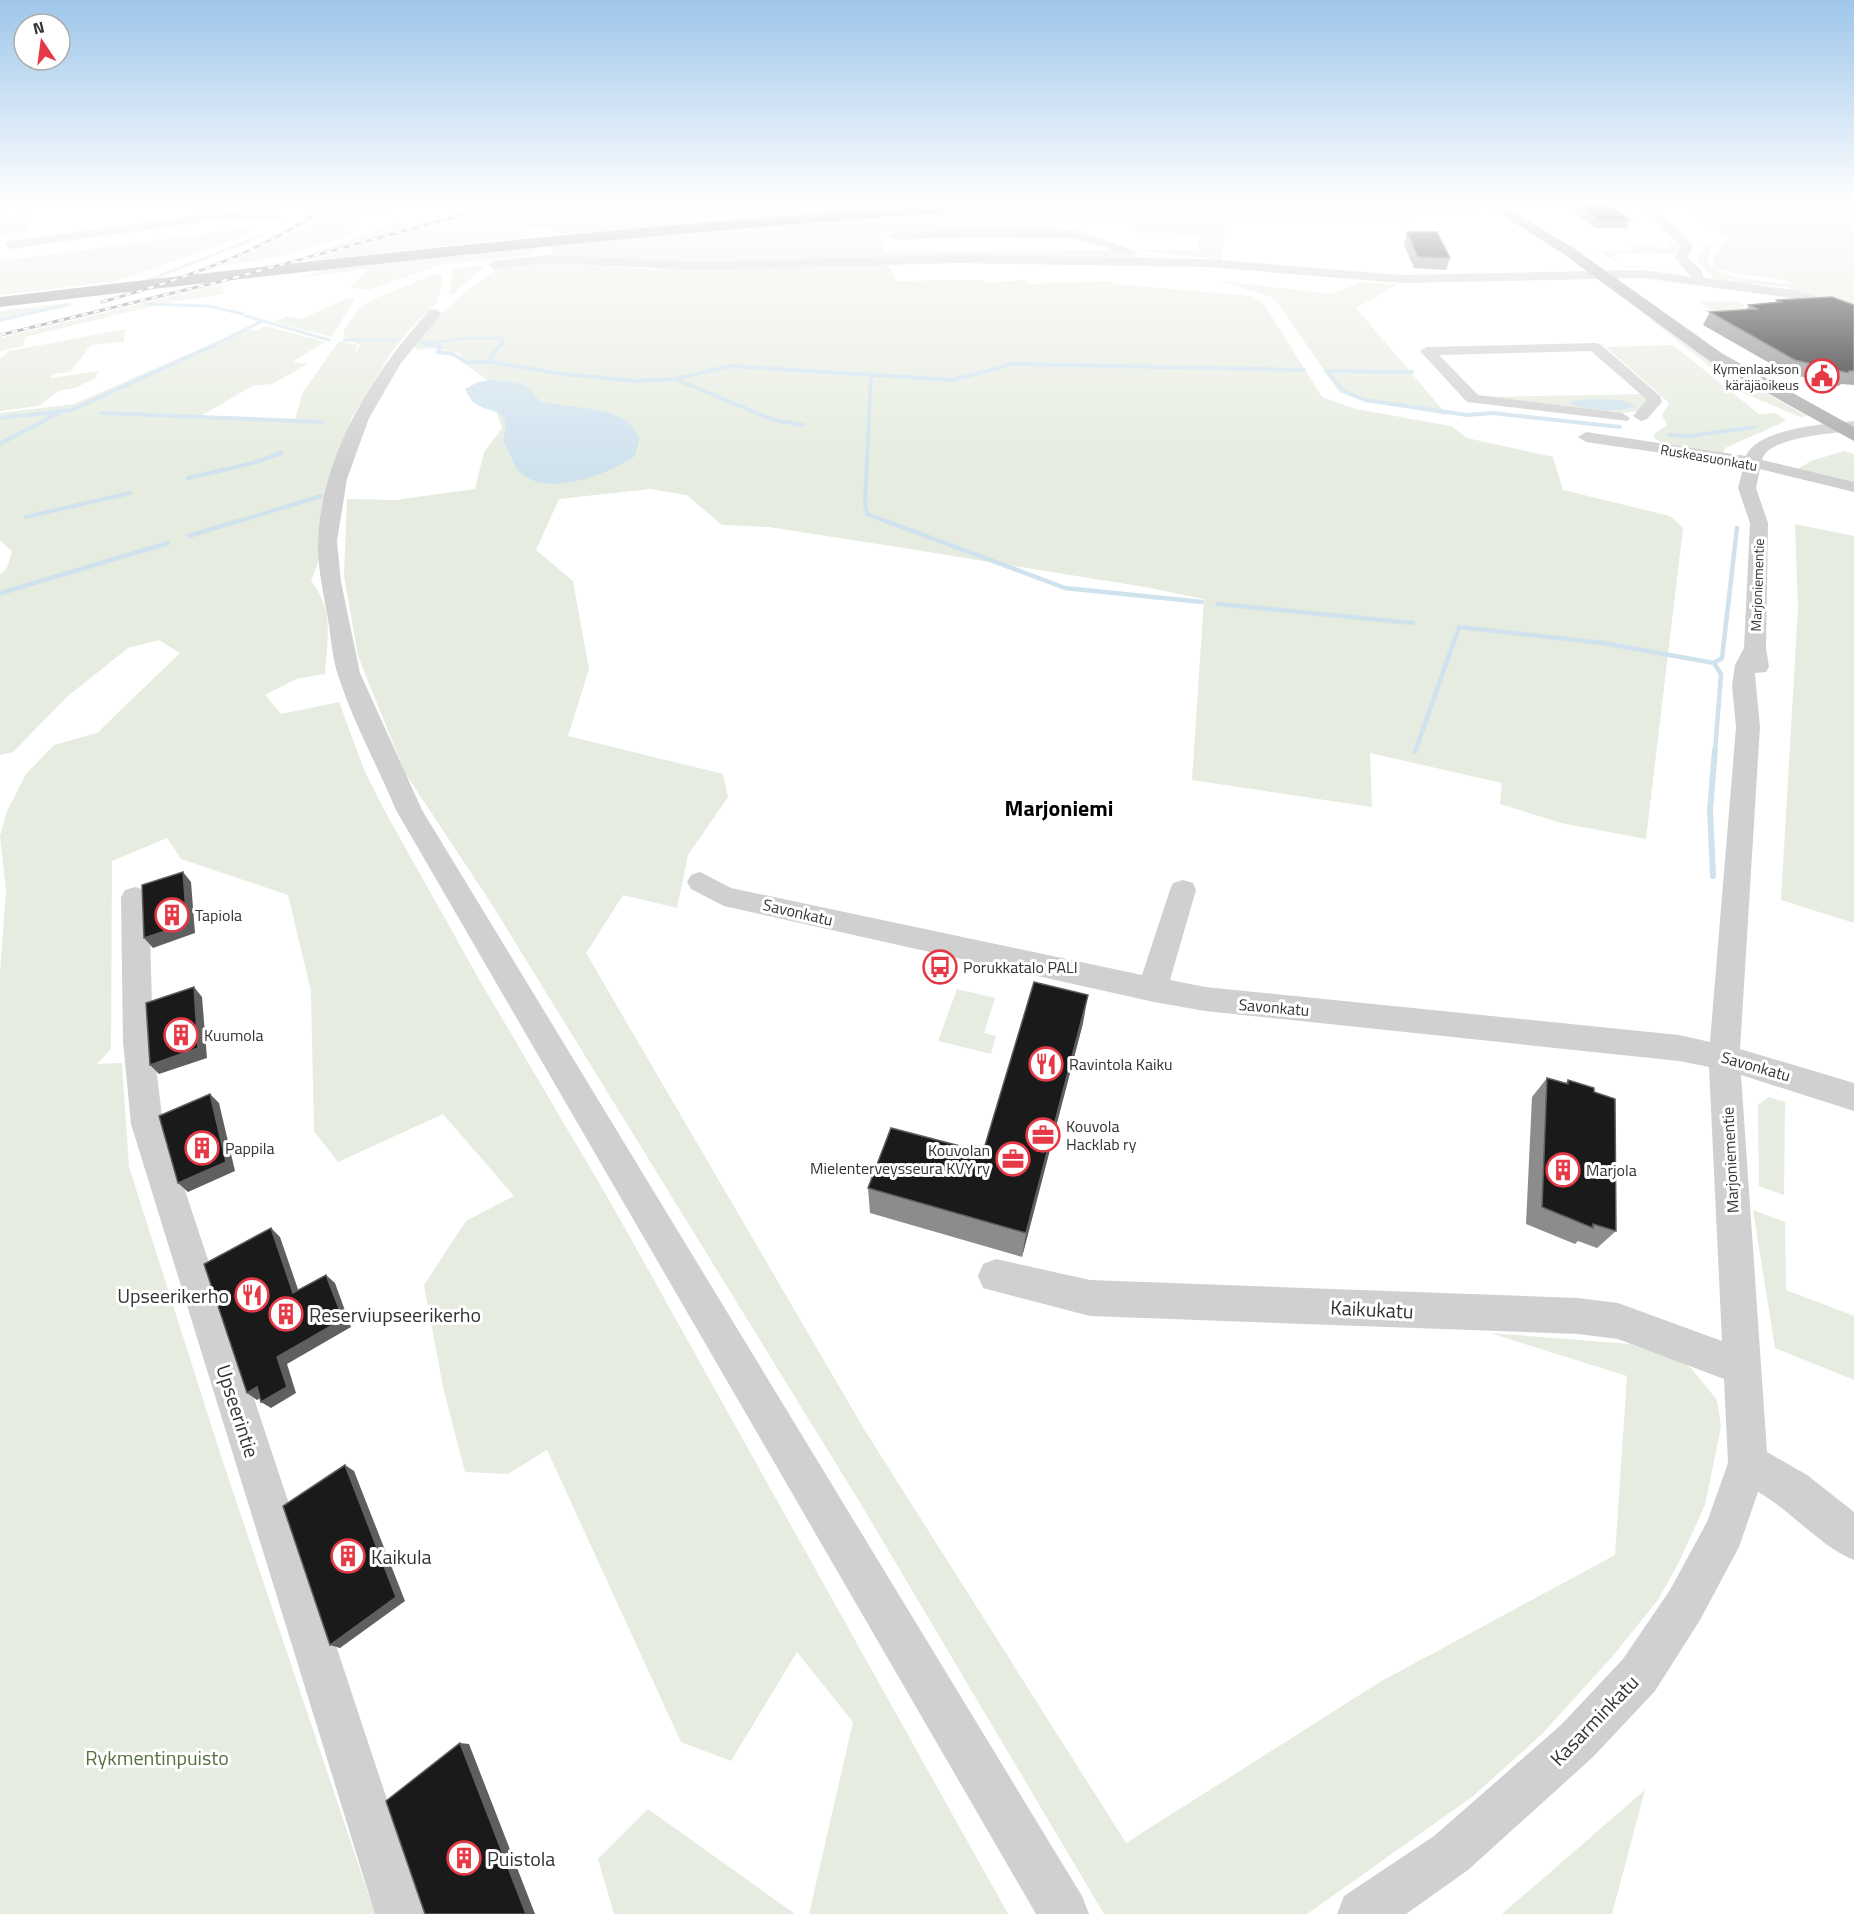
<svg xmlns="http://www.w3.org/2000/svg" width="1854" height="1914" font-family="'Titillium Web',sans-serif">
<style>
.green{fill:#e6ecdf;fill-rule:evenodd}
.water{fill:#cfe2ee}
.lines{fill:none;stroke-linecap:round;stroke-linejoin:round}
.stream-far3{stroke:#cfe2ee;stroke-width:3}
.stream-far2{stroke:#cfe2ee;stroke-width:4}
.stream-far1{stroke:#cfe2ee;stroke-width:4.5}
.stream{stroke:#cfe2ee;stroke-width:6}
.minor{fill:#d0d0d0;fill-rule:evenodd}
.major{fill:#ababab;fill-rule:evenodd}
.highway{fill:#9a9a9a;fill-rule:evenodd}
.rail-casing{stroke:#888;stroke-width:3}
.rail{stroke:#fff;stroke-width:2;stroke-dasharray:6;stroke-linecap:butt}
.wall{fill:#8c8c8c}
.shaded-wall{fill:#5f5f5f}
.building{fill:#1a1a1a;stroke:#5f5f5f;stroke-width:1.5}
.labels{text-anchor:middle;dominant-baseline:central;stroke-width:6;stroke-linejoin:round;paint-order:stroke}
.far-poi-label{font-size:14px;fill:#333;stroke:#fff;text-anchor:end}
.far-street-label{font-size:14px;fill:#333;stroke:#fff}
.street-label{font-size:16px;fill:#333;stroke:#fff}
.poi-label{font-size:16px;fill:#333;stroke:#fff;text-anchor:start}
.near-poi-label{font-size:20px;fill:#333;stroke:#fff;text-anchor:start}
.near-street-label{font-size:20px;fill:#333;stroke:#fff}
.near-park-label{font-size:20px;fill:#56703f;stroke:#fff}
.district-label{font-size:22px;font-weight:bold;fill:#000;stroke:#fff}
</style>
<rect width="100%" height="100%" fill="#fff"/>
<g class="green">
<path d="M 336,205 L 389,205 L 391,208 L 377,216 L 323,215 Z"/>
<path d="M 516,205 L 937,205 L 593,233 L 557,234 L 547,228 L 513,225 L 438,226 Z"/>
<path d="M 1100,205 L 1471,205 L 1481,210 L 1331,224 L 1225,220 L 1222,260 L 1135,250 L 1198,250 L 1198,235 L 1134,232 L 1135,216 L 1061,221 L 1051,208 Z"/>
<path d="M 1677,205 L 1854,205 L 1854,306 L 1813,292 L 1829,299 L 1792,292 L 1790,287 L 1712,281 L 1712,275 L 1697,261 L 1705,245 L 1713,246 L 1706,260 C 1717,280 1771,282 1793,284 C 1782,275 1738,278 1717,268 L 1713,265 L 1714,256 L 1725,242 L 1731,241 L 1691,210 Z"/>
<path d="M 1040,209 L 1062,231 L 881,234 L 885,251 L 1112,250 L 1145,258 L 736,263 L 666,263 L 568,257 L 555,255 L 551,250 L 553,245 L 827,222 Z"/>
<path d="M 29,214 L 29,231 L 0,235 L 0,218 Z"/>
<path d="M 335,219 L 357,222 L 342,230 L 355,234 C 312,248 269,262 223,265 L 317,222 Z"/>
<path d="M 396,223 L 411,227 L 302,257 Z"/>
<path d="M 256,227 L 234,240 L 117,281 L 0,295 L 0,261 Z"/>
<path d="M 420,229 L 507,230 L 533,234 L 518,238 L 306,261 Z"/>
<path d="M 1668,244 L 1680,244 L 1682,249 L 1676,253 L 1616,253 L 1619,256 L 1612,257 L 1623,265 L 1679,270 L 1624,267 L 1599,251 L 1648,250 L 1633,249 L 1628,245 L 1655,245 L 1661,250 L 1672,249 Z"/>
<path d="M 538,246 L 535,252 L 529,255 L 440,265 L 368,290 L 350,287 L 368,269 L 297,278 L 330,268 Z"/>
<path d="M 554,263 L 653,269 L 888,264 L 896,281 L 982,280 L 985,283 L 1024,280 L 1029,284 L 1111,281 L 1114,284 L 1252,296 L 1264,304 L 1322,397 L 1356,409 L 1451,426 L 1467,438 L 1553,457 L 1563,490 L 1670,516 L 1683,528 L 1646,839 L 1561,823 L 1500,804 L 1502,783 L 1370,753 L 1372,807 L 1192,780 L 1204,599 L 1145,587 L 891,546 L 769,527 L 722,525 L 687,495 L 650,489 L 559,499 L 536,550 L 573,581 L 589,669 L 568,736 L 723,774 L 728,797 L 688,855 L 677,908 L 623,895 L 586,953 L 864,1429 L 1126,1843 L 1380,1682 L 1615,1555 L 1627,1376 L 1490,1333 L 1630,1344 L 1676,1359 L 1691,1368 L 1717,1400 L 1721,1427 L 1705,1505 L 1679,1562 L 1658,1600 L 1611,1658 L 1542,1734 L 1472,1797 L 1307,1914 L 1104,1914 L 859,1501 L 491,903 L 405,773 L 358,656 L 344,576 L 347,499 L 395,500 L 475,489 L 484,452 L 502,428 L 486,379 L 466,365 L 459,353 L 433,348 L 417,350 L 413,345 C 426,328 483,273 502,267 C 518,262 537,264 554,263 Z"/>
<path d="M 486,265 L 452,295 L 449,292 L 453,277 L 450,269 Z"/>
<path d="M 436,274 L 441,274 L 443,281 L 437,303 L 409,330 L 391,353 L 351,419 L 320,557 L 311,581 C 335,612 327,637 325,674 L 296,679 L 265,695 L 281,714 L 339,702 L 365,772 L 387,815 L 480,981 L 612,1205 L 1008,1914 L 809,1914 L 853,1722 L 797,1652 L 731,1761 L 681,1742 L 547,1450 L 508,1474 L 465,1472 L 443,1387 L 424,1285 L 466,1221 L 514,1196 L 443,1114 L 338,1162 L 314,1131 L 311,991 L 288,895 L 181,859 L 167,838 L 112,861 L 111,1049 L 97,1064 L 122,1063 L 129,1167 L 221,1456 L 375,1914 L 0,1914 L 0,972 L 6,891 L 0,836 L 7,811 L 26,774 L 54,745 L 97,733 L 180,653 L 159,640 L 128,648 L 68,696 L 13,752 L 0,755 L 0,575 L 7,568 L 12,551 L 0,540 L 0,413 L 74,404 L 246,329 L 255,331 L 266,326 L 325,342 L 292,362 L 308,364 L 272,384 L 252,386 L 201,416 L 295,419 L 303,392 L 339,341 L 358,345 L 352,358 L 360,345 L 345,339 L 343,332 L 360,307 L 376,298 Z"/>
<path d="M 1222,281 L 1330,294 L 1360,283 L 1398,284 L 1356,308 L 1447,415 L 1363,401 L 1339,392 L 1277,302 L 1271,297 Z"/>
<path d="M 222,284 L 224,294 L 170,302 L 25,337 L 23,346 L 0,351 L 0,338 Z"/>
<path d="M 348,298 L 355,299 L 331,337 L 274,322 L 286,316 L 301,319 Z"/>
<path d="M 1700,301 L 1740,302 L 1748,312 L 1708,313 L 1703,310 L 1709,309 Z"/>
<path d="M 67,303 L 73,304 L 0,322 L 0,311 Z"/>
<path d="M 1636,308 L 1749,384 L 1807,416 L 1800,417 L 1743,393 Z"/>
<path d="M 126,329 L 123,342 L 91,345 L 70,372 L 53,374 L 50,378 L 99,371 L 95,378 L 75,388 L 58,391 L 39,406 L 0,411 L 0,359 L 9,351 Z"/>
<path d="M 1673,345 L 1759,414 L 1776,413 L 1786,421 L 1725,448 L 1722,455 L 1667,445 L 1655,439 L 1654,434 L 1667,425 L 1662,415 L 1669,403 L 1606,347 Z"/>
<path d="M 1644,394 L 1648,399 L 1638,411 L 1616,414 L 1481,397 ZM 1586,399 L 1610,401 L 1628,409 L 1587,408 L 1568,402 Z"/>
<path d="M 1844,451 L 1854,454 L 1854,482 L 1796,470 L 1811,461 Z"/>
<path d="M 1795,524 L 1854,536 L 1854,923 L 1781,900 L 1798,608 Z"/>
<path d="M 957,989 L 995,998 L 984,1033 L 996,1036 L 991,1054 L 938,1041 Z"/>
<path d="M 1769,1097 L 1785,1102 L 1784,1195 L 1759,1186 L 1758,1105 Z"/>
<path d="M 1753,1210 L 1785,1222 L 1786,1290 L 1854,1316 L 1854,1380 L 1775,1348 Z"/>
<path d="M 1645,1790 L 1612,1914 L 1502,1914 Z"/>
<path d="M 648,1809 L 795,1914 L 614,1914 L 598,1859 Z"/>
</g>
<g class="water">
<path d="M 493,380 C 516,383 526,379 539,401 C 565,408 604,406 625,420 C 631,423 635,432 640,438 L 635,456 C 609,473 554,496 525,476 C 512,468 512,453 503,442 C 513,404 491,416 473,402 C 470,399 467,392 465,389 L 478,382 Z"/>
<path d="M 1586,399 L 1622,400 L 1636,406 C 1623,413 1579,411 1568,402 Z"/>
</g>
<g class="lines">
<g class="stream-far3">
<path d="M 348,212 L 355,205"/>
<path d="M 569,223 C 608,217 648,215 687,205"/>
<path d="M 306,235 L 328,223"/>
<path d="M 146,281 L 262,236"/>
<path d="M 146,304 L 208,306 L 243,314"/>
<path d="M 246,316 L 329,340"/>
<path d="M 0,320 L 68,305"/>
<path d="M 344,340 L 395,340"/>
<path d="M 422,341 L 426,344 L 467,338 L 502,338 L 502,344"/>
<path d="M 216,344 L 262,321"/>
<path d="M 426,344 L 429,344"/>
</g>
<g class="stream-far2">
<path d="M 424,343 L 435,343"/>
<path d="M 426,344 L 440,345 L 438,352 L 453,354 L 466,362 L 490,362 L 563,374 L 636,381 L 675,379 L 731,366 L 953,380 L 1012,364 L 1304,370"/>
<path d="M 490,362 L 491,356 L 502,343"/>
<path d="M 1326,371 L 1344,391 L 1365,400 L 1467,415 L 1493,413 L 1620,427"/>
<path d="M 1326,371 L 1412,372"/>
<path d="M 871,374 L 865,504 L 867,514 L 890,523"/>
<path d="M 675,379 L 774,420 L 803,425"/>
<path d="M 101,413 L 322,422"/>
<path d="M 0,418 L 72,410 L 219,343"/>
<path d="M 1669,435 L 1690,436 L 1755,427"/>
<path d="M 0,444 L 58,413"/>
<path d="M 188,478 L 253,463 L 281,453"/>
<path d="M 26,517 L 130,493"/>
<path d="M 233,523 L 321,496"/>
</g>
<g class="stream-far1">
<path d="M 886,521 L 1065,588 L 1202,602"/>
<path d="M 189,536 L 238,521"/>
<path d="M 1,593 L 168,543"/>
<path d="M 1218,604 L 1413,623"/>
<path d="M 1714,663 L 1722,658 L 1737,528"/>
<path d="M 1415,752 L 1459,627 L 1603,643 L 1714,663 L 1721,674 L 1715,752"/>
</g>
<path class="stream" d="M 1713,876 L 1710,810 L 1715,750"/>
<g class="minor">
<path d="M 0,205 L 16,205 L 0,209 Z"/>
<path d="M 1642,205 L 1654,205 L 1691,244 L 1693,247 L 1687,257 L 1702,271 L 1704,278 L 1793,290 L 1854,307 L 1854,315 L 1792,298 L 1643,278 L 1401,283 L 1208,267 L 957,263 L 702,270 L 547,263 L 494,269 L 488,265 L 494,261 L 547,255 L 702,262 L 957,255 L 1208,259 L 1401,275 L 1643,270 L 1691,277 L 1675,258 L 1681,247 Z"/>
<path d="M 210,207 L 239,214 L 279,215 L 285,218 L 279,221 L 229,218 L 10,249 L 4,245 L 10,241 L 211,214 L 204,210 Z"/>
<path d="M 975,229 L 1078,231 L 1138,252 L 1132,256 L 1077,239 L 975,237 L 894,240 L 888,236 L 894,232 Z"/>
<path d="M 435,309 L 442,313 L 401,363 L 369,418 L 347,479 L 337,541 L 341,582 L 360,673 L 422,810 L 1082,1896 L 1089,1914 L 1036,1914 L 396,810 C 377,765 352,720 337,672 C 332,655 331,637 328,619 C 324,597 319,574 318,552 C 317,461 371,374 430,310 Z"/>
<path d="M 1595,343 L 1600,344 L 1660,396 L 1662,402 L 1647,419 L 1641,421 L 1633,416 L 1646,401 L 1645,398 L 1591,351 L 1439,355 L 1478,395 L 1622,413 L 1630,418 L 1628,421 L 1467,402 L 1420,351 L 1427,347 Z"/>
<path d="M 1854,421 L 1854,431 C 1834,433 1767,437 1762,460 L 1854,482 L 1854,492 L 1760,469 L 1756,488 L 1768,523 L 1766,648 L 1769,667 L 1766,672 L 1755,673 L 1755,675 L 1760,727 L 1740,1049 L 1854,1083 L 1854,1111 L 1741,1075 L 1767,1452 L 1807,1475 L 1854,1512 L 1854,1560 C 1818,1545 1792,1511 1758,1492 L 1739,1547 L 1700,1620 L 1655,1691 L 1593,1757 L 1468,1870 L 1406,1914 L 1337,1914 L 1344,1896 L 1434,1836 L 1561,1725 L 1623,1659 L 1670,1590 L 1707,1522 L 1728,1463 L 1724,1379 L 1618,1339 L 1578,1334 L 1090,1316 L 983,1288 L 978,1276 L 983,1264 L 996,1259 L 1090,1280 L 1578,1298 L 1618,1303 L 1722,1341 L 1709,1067 L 1679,1061 L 1205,1011 L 1154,1002 L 724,906 L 691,889 L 687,882 L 691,875 L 700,872 L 731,888 L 1142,975 L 1170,890 L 1173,883 L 1183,880 L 1193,883 L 1196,890 L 1170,980 L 1205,987 L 1679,1035 L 1710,1042 L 1736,727 L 1732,686 L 1735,665 L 1744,648 L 1750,523 L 1738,488 L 1744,465 L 1586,442 L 1578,437 L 1586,432 L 1746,456 C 1757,428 1827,424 1854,421 Z"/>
<path d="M 135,887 L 145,890 L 149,897 L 153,1042 L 163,1124 L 425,1914 L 375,1914 L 131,1124 L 123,1042 L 121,897 L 125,890 Z"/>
</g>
<path class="major" d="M 1486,205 L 1501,205 L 1572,247 L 1723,354 L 1854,427 L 1854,441 L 1711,362 L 1562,253 Z"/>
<path class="highway" d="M 947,205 L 1014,205 L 1008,209 C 671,230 335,267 0,307 L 0,297 C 315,260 630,224 947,205 Z"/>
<defs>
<g id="rail">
<path d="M 102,302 C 183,279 260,253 330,205"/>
<path d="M 0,335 L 222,281 L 498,205"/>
</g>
</defs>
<use href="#rail" class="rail-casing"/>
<use href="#rail" class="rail"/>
</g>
<g class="wall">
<path d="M 1565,205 L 1608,205 L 1630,220 L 1627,228 L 1596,228 Z"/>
<path d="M 1407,232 L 1450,258 L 1446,270 L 1414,268 L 1404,244 Z"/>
<path d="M 1777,300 L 1854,305 L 1854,385 L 1841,384 L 1839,386 L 1787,373 L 1703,325 L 1710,312 L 1746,310 L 1749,305 L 1776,302 Z"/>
<path d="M 1083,1023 L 1022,1257 L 870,1213 L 868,1188 L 983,1152 Z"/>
<path d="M 1547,1078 L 1565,1084 L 1568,1080 L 1616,1231 L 1597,1248 L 1578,1241 L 1575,1244 L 1526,1224 L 1532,1097 Z"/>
</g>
<g class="shaded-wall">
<path d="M 183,872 L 191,882 L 195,933 L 153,948 L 144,938 Z"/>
<path d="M 194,987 L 202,997 L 207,1058 L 159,1074 L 150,1065 Z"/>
<path d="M 1088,995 L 1083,1023 L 1022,1257 L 1026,1233 Z"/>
<path d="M 210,1094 L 219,1103 L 235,1171 L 188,1192 L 178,1183 Z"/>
<path d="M 271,1228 L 280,1237 L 302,1301 L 293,1293 Z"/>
<path d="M 326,1275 L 335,1283 L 351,1327 L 287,1364 L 296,1393 L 271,1408 L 261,1402 L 277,1357 Z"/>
<path d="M 257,1387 L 267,1394 L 257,1400 L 247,1393 Z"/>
<path d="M 345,1465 L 354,1471 L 405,1601 L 340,1648 L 330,1645 Z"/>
<path d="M 460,1743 L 469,1744 L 535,1914 L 526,1914 Z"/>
</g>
<g class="building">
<path d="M 1577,205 L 1608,205 L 1630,220 L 1599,220 Z"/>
<path d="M 1407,232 L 1437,232 L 1450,258 L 1418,257 Z"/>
<path d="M 1832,297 L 1854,305 L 1854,371 L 1849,371 L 1848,373 L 1795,360 L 1710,312 L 1757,309 L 1749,305 L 1781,302 L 1777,300 Z"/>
<path d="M 183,872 L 187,924 L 144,938 L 142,885 Z"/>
<path d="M 1034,982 L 1088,995 L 1026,1233 L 868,1188 L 891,1128 L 983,1152 Z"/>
<path d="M 194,987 L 198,1048 L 150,1065 L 146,1003 Z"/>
<path d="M 1547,1078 L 1568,1084 L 1568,1080 L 1594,1088 L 1594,1092 L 1615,1099 L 1616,1231 L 1593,1224 L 1593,1228 L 1542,1207 Z"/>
<path d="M 210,1094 L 226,1162 L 178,1183 L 159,1116 Z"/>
<path d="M 271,1228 L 293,1293 L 326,1275 L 343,1319 L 277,1357 L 287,1387 L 261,1402 L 257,1387 L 247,1393 L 204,1264 Z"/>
<path d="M 345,1465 L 396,1597 L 330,1645 L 283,1506 Z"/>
<path d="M 460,1743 L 526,1914 L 425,1914 L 386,1801 Z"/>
</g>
<linearGradient id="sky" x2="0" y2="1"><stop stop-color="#9ec6ea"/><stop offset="0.43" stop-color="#fff"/><stop offset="1" stop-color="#fff" stop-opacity="0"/></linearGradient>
<rect width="1854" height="473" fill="url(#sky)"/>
<defs>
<symbol id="civic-ring" viewBox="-11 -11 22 22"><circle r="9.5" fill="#fff" stroke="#e63946" stroke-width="1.5"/><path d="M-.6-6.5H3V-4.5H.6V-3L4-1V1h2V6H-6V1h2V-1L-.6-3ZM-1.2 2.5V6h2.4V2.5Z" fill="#e63946"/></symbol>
<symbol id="building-ring" viewBox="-11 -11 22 22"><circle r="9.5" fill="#fff" stroke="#e63946" stroke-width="1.5"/><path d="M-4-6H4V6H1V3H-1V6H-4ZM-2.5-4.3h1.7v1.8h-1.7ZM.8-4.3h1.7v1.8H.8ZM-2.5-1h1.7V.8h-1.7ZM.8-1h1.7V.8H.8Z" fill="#e63946"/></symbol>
<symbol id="bus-ring" viewBox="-11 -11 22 22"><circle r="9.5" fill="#fff" stroke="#e63946" stroke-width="1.5"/><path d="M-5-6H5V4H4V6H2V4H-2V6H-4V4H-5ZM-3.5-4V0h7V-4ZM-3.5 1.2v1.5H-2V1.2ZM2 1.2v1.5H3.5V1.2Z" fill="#e63946"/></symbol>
<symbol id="restaurant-ring" viewBox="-11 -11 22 22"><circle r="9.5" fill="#fff" stroke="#e63946" stroke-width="1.5"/><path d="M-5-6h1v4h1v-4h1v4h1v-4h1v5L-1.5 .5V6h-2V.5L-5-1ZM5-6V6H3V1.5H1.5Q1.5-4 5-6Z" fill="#e63946"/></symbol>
<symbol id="office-ring" viewBox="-11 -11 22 22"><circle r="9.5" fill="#fff" stroke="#e63946" stroke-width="1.5"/><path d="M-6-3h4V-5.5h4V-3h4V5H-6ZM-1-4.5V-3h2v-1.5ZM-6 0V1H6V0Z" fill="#e63946"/></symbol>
</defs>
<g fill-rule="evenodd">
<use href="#civic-ring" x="1803" y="357" width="38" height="38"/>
<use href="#building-ring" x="153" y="896" width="38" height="38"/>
<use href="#bus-ring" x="921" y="948" width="38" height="38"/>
<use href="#building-ring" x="162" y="1016" width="38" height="38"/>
<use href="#restaurant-ring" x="1027" y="1045" width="38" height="38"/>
<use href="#office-ring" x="1024" y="1116" width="38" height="38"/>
<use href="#building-ring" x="183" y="1129" width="38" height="38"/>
<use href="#office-ring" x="994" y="1140" width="38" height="38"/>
<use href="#building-ring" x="1544" y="1151" width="38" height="38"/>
<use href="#restaurant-ring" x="233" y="1276" width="38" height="38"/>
<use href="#building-ring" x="267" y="1295" width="38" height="38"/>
<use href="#building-ring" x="329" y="1537" width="38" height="38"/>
<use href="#building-ring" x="445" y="1839" width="38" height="38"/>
</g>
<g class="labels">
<g class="far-poi-label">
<text x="1799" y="368">Kymenlaakson<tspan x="1799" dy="16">käräjäoikeus</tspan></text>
</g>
<g class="far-street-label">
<text transform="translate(1709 457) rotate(10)">Ruskeasuonkatu</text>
<text transform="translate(1757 585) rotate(-88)">Marjoniementie</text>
</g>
<g class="street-label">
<text transform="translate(798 912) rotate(13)">Savonkatu</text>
<text transform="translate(1274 1007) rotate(5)">Savonkatu</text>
<text transform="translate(1756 1066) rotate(16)">Savonkatu</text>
<text transform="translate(1730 1160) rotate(-93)">Marjoniementie</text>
</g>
<g class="poi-label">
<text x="195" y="915">Tapiola</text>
<text x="963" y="967">Porukkatalo PALI</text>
<text x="204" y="1035">Kuumola</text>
<text x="1069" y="1064">Ravintola Kaiku</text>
<text x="1066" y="1126">Kouvola<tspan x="1066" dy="18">Hacklab ry</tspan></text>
<text x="225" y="1148">Pappila</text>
<text x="990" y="1150" text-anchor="end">Kouvolan<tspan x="990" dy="18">Mielenterveysseura KVY ry</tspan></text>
<text x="1586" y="1170">Marjola</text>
</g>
<g class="near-poi-label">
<text x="229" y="1295" text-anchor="end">Upseerikerho</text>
<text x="309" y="1314">Reserviupseerikerho</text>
<text x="371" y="1556">Kaikula</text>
<text x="487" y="1858">Puistola</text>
</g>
<g class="near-street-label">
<text transform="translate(1372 1309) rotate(3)">Kaikukatu</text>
<text transform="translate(238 1411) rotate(72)">Upseerintie</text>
<text transform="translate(1594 1720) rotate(-46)">Kasarminkatu</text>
</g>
<g class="near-park-label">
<text x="157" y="1757">Rykmentinpuisto</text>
</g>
<g class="district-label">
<text x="1059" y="808">Marjoniemi</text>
</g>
</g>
<g transform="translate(42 42) rotate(347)"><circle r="28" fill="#ffffff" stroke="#adadad" stroke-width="1.5"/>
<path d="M0-4.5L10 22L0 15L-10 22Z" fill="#e63946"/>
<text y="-9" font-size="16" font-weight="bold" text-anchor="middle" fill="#333333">N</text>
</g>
</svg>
